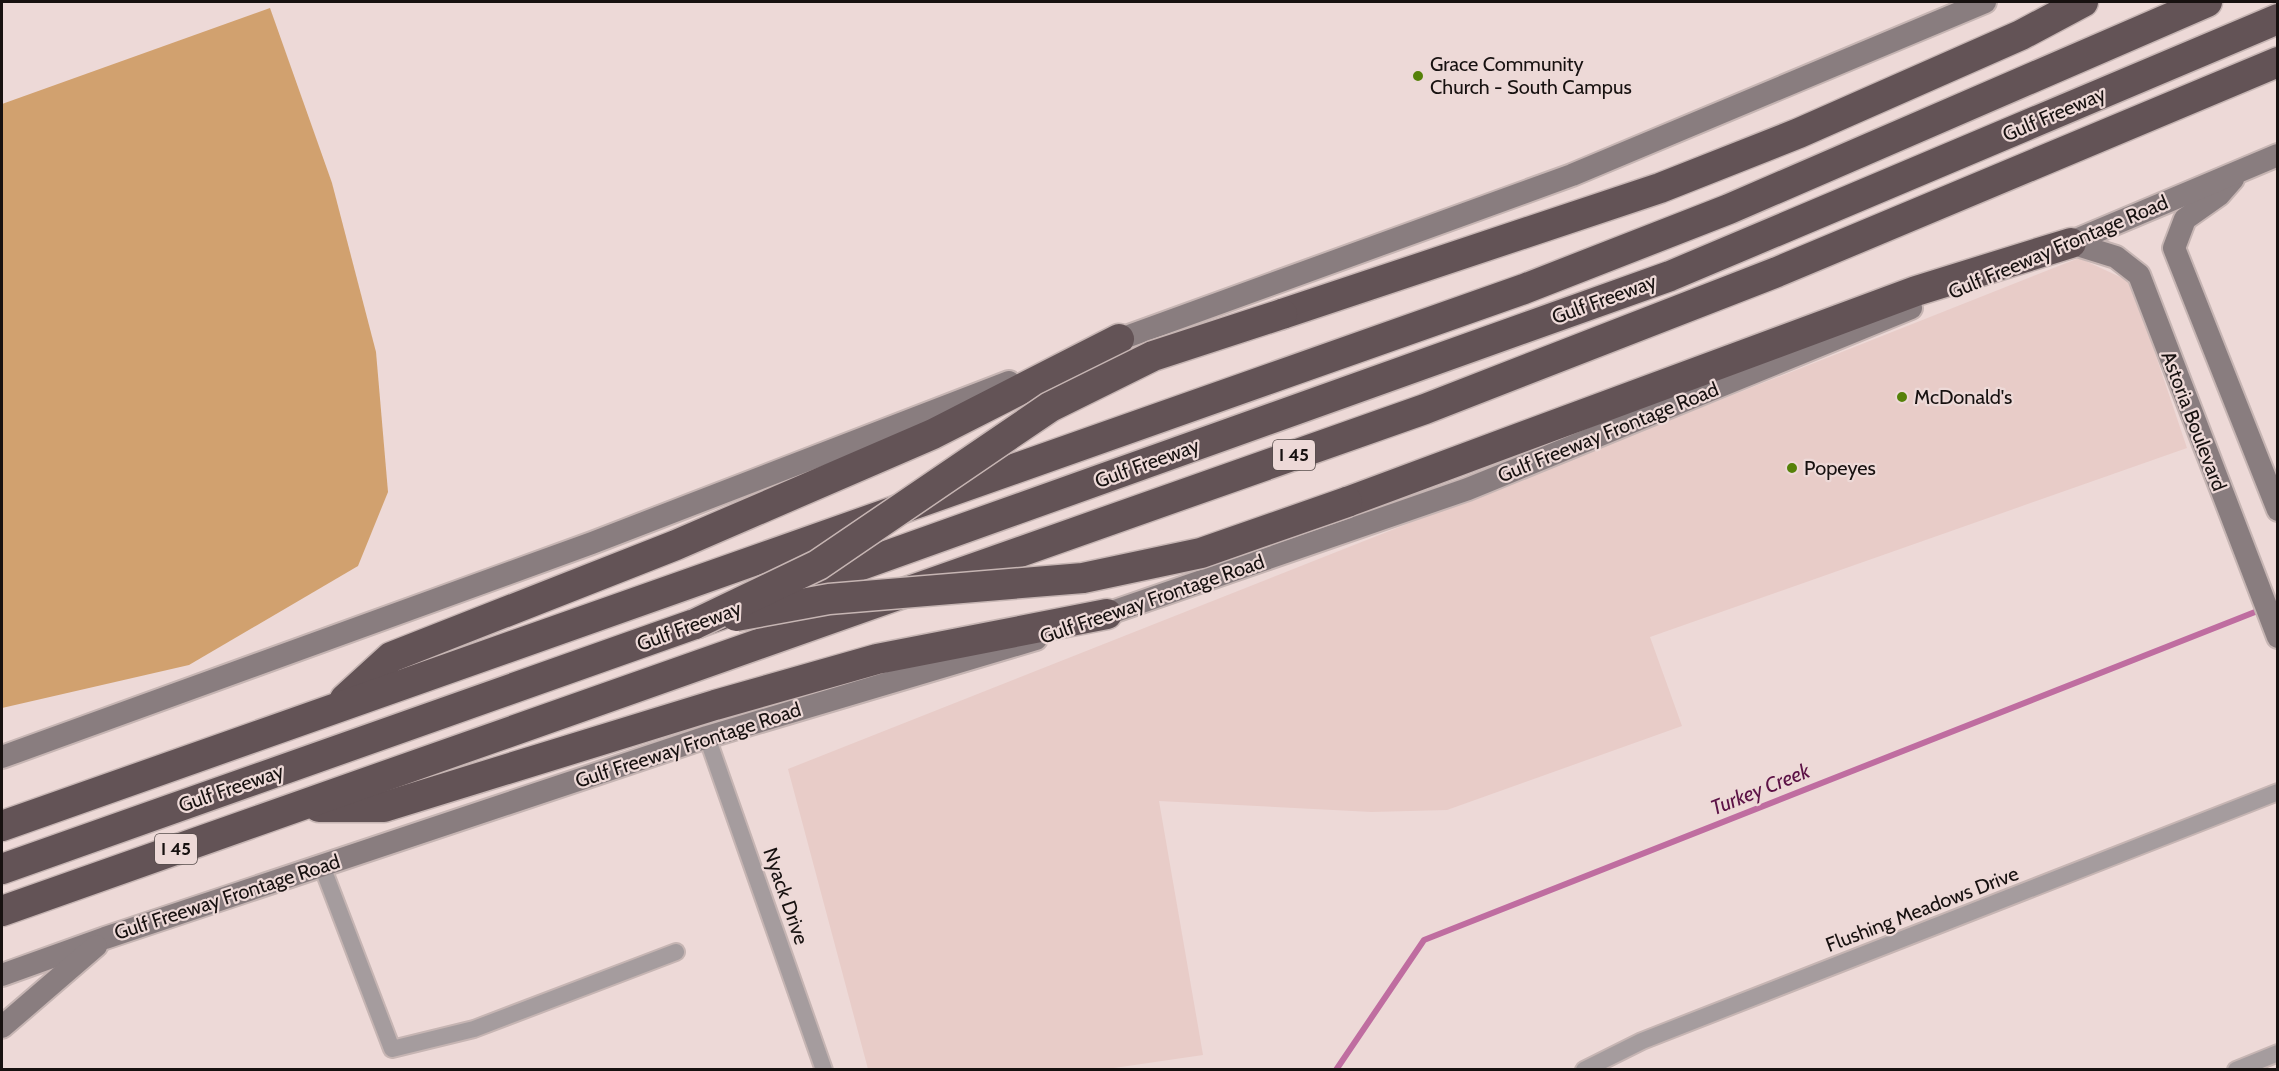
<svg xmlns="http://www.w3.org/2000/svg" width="2279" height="1071" font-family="Cabin,sans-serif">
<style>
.built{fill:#e8ccc8}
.green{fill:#d1a16f}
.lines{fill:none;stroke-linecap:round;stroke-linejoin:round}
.stream{stroke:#bf6da0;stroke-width:6}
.street-casing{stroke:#c6b5b3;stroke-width:20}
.secondary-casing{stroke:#c6b5b3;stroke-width:26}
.highway-casing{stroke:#c6b5b3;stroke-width:33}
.street{stroke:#a59c9e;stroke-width:16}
.secondary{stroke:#897d7f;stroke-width:22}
.highway{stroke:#635356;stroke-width:30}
.highway-bridge-casing{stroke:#c6b5b3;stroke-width:33;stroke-linecap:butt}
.highway-bridge{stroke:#635356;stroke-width:30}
.poi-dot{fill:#558109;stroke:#edd9d7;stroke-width:2}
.labels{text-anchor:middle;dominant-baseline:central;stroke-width:4.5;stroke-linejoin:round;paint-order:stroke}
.shield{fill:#edd9d7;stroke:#574d4c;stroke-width:1.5}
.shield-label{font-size:18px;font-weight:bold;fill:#171110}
.poi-label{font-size:20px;fill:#171110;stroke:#edd9d7;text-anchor:start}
.street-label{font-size:20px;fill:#171110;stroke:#edd9d7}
.water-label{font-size:21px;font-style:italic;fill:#5c1246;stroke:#edd9d7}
</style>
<rect width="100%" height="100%" fill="#edd9d7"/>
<path class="built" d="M 2079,258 L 2131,282 L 2187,448 L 1650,637 L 1682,726 L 1447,810 L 1372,812 L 1159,801 L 1203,1055 L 1107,1069 L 868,1069 L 788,769 Z"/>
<path class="green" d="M 270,8 L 332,183 L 376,352 L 388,492 L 358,566 L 189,665 L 2,708 L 2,104 Z"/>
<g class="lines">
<path class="stream" d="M 1336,1070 L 1424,940 L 2255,612"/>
<defs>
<g id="street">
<path d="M 707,737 L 824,1070"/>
<path d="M 322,866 L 392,1049 L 474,1029 L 676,952"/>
<path d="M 1584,1070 L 1642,1041 L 2278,792"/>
<path d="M 2236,1070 L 2278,1053"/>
</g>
<g id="secondary">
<path d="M 2233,179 L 2219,195 L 2185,219 L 2174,248 L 2278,510"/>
<path d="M 2071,243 L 2116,257 L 2139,275 L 2278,637"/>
<path d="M 2055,249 L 2278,155"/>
<path d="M 1104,345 L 1572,175 L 1985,2"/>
<path d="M 1092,619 L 1468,489 L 1911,308"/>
<path d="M 2,757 L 592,543 L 1009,382"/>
<path d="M 2,975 L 105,938 L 707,737 L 1036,639"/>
<path d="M 2,1027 L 96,946"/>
</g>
<g id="highway">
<path d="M 1282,314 L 1660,188 L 1799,133 L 2021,35 L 2083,2"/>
<path d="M 1347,502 L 1916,291 L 2071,243"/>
<path d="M 788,591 L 1670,276 L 2278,19"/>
<path d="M 345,699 L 391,657 L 676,545 L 933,434 L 1119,339"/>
<path d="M 319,807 L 384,807 L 715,705 L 877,659 L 1107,614"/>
<path d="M 2,826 L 1524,289 L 1729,209 L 2207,2"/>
<path d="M 2,869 L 720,615"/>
<path d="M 2,911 L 1425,409 L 1777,272 L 2278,62"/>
</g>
</defs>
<use href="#street" class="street-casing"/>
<use href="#secondary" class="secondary-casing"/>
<use href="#highway" class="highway-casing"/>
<use href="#street" class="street"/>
<use href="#secondary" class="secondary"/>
<use href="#highway" class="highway"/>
<defs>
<g id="highway-bridge">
<path d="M 736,616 L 829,599 L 1083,578 L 1201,553 L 1347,502"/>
<path d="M 695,624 L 818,565 L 1050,407 L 1153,356 L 1282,314"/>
</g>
</defs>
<use href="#highway-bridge" class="highway-bridge-casing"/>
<use href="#highway-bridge" class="highway-bridge"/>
</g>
<g class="poi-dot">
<circle cx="1418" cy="76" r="6"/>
<circle cx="1902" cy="397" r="6"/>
<circle cx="1792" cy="468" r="6"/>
</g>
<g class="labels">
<g class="shield">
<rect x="1273" y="440" width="42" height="30" rx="4.5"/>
<rect x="155" y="834" width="42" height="30" rx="4.5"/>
</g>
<g class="shield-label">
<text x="1294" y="455">I 45</text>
<text x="176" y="849">I 45</text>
</g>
<g class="poi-label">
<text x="1430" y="64">Grace Community<tspan x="1430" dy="23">Church - South Campus</tspan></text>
<text x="1914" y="397">McDonald's</text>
<text x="1804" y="468">Popeyes</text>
</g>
<g class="street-label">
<text transform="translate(2054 114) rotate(-23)">Gulf Freeway</text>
<text transform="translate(2058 247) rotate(-23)">Gulf Freeway Frontage Road</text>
<text transform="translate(1604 299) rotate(-20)">Gulf Freeway</text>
<text transform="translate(2194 421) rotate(69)">Astoria Boulevard</text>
<text transform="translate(1608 432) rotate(-22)">Gulf Freeway Frontage Road</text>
<text transform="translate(1147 463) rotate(-20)">Gulf Freeway</text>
<text transform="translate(1152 599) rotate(-19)">Gulf Freeway Frontage Road</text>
<text transform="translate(689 626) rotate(-20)">Gulf Freeway</text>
<text transform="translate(688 745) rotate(-18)">Gulf Freeway Frontage Road</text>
<text transform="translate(231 788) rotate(-19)">Gulf Freeway</text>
<text transform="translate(786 896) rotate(71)">Nyack Drive</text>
<text transform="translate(227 897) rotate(-18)">Gulf Freeway Frontage Road</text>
<text transform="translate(1922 909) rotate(-21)">Flushing Meadows Drive</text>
</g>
<g class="water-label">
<text transform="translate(1760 789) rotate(-22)">Turkey Creek</text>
</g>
</g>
<rect width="2279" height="1071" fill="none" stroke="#171110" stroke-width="6"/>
</svg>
